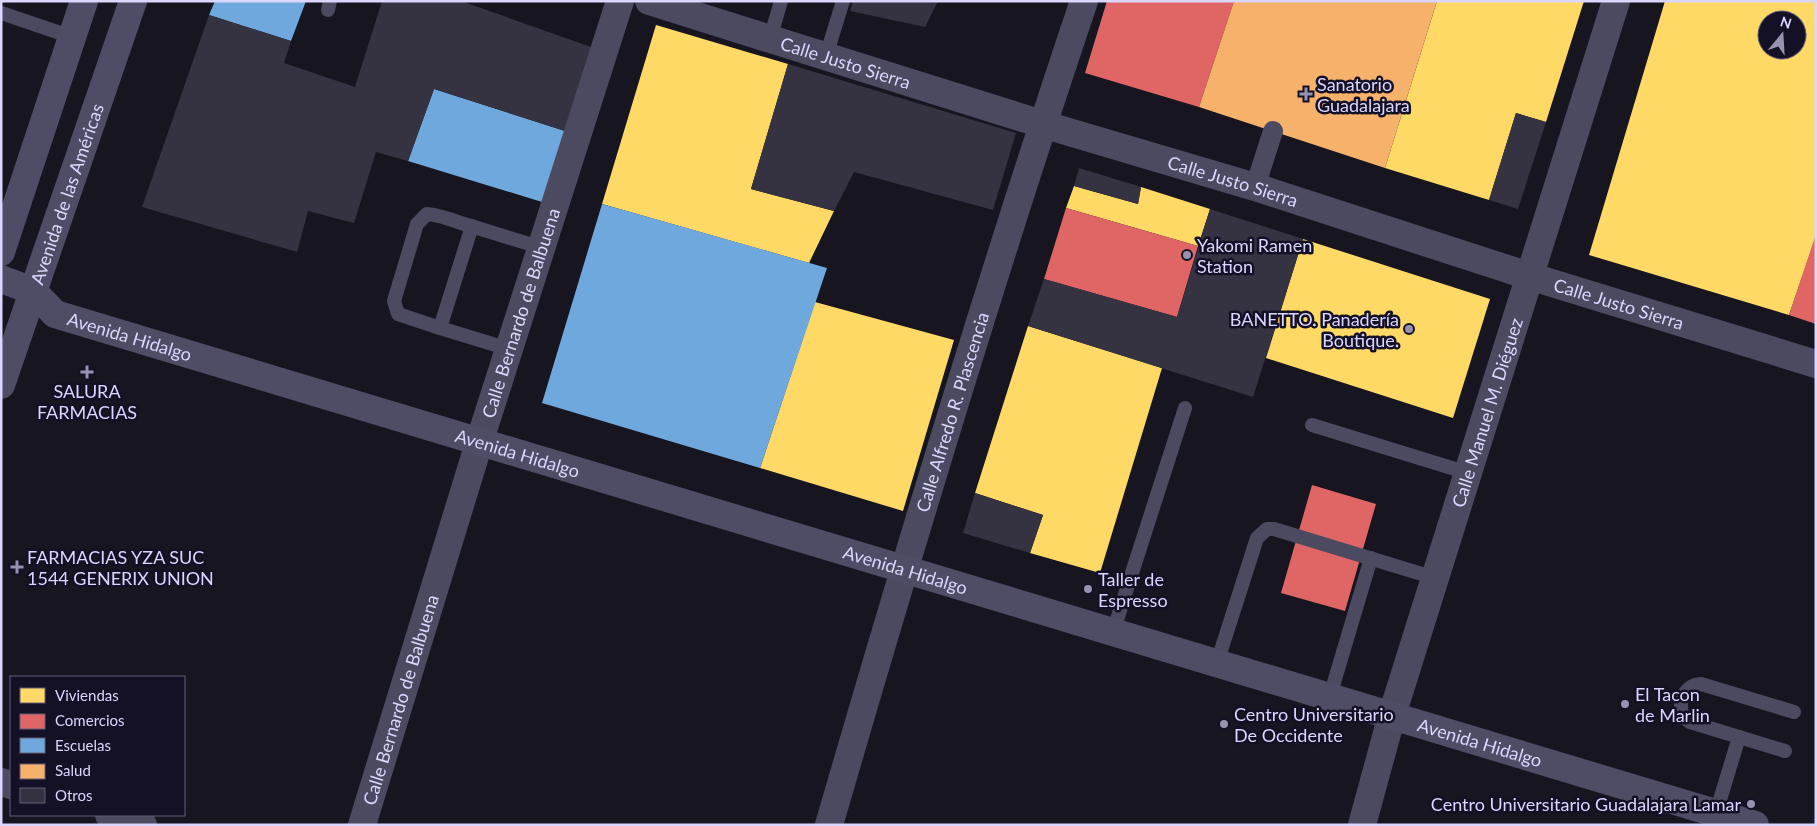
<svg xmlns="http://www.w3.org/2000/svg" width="1817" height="826" font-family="Lato,sans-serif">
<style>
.homes{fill:#ffd966;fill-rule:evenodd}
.shops{fill:#e06666}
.schools{fill:#6fa8dc}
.health{fill:#f6b26b}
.building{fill:#353342}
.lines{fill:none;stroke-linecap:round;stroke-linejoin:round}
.service{stroke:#4c4a61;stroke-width:14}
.pedestrian{stroke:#4c4a61;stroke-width:20}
.minor{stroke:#4c4a61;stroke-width:28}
.secondary{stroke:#4f4d66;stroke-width:28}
.poi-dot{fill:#9692b0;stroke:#141025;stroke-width:2}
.labels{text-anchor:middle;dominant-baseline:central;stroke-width:5;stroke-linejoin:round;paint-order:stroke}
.street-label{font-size:18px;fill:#dbd6fd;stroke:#141025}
.poi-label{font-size:18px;fill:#dbd6fd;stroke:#141025;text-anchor:start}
</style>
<rect width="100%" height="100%" fill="#171520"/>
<g class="homes">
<path d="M 1437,1 L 1584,1 L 1546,122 L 1516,113 L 1489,200 L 1385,168 Z"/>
<path d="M 1665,1 L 1816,1 L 1816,236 L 1789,315 L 1589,255 ZM 1767,20 L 1797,20 L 1797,50 L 1767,50 Z"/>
<path d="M 656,25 L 788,64 L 751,189 L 834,211 L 809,263 L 602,204 Z"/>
<path d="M 1074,186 L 1138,204 L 1141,187 L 1210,209 L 1198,246 L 1066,208 Z"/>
<path d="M 1303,239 L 1490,299 L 1453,418 L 1266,358 Z"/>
<path d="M 815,302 L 954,340 L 903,511 L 760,468 Z"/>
<path d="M 1028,326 L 1162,368 L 1100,573 L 1030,553 L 1043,515 L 975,493 Z"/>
</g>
<g class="shops">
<path d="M 1107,1 L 1234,1 L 1199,107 L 1085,73 Z"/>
<path d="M 1066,208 L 1198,246 L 1177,317 L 1044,279 Z"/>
<path d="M 1815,237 L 1816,237 L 1816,324 L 1789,315 Z"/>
<path d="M 1312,485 L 1376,504 L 1345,611 L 1281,593 Z"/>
</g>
<g class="schools">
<path d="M 215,1 L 306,1 L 291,41 L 209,15 Z"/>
<path d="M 434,89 L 565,131 L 542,202 L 408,161 Z"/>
<path d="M 602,204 L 827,268 L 760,468 L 542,403 Z"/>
</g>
<path class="health" d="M 1234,1 L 1437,1 L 1385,168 L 1199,107 Z"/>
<g class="building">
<path d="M 382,1 L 461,1 L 591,47 L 565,131 L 434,89 L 408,161 L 376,152 L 354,223 L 308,211 L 297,252 L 142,207 L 209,15 L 291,41 L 284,63 L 355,87 Z"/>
<path d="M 853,1 L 938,1 L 925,27 L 850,11 Z"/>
<path d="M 788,64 L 1016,133 L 993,210 L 854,172 L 834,211 L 751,189 Z"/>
<path d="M 1516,113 L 1546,122 L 1518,209 L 1489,200 Z"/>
<path d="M 1079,168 L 1141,187 L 1138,204 L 1074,186 Z"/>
<path d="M 1210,209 L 1303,239 L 1253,397 L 1028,326 L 1044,279 L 1177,317 Z"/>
<path d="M 975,493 L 1043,515 L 1030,553 L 963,533 Z"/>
</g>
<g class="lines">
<g class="service">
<path d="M 328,10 L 330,1"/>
<path d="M 1,13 L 72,37"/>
<path d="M 770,39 L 781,1"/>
<path d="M 826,56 L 843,1"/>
<path d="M 472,226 L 440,328 L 398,314 L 394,301 L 417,224 L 427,214 C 439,215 450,219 461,223 C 488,231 514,240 541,247"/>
<path d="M 440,328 L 509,349"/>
<path d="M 1312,425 L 1468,473"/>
<path d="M 1113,632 L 1185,408"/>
<path d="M 1217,663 L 1257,538 L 1267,529 L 1274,529 L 1435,578"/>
<path d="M 1330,696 L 1371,558"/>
<path d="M 1785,751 L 1690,722 C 1673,712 1682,684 1701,684 L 1794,712"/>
<path d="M 1716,813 L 1739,737"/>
</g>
<path class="pedestrian" d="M 1255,187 L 1273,131"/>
<g class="minor">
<path id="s1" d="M 649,1 L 1042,124 L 1255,187 L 1529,276 L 1816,364"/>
<path d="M 1,782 L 11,785"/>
<path d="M 109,815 L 143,825"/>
<path id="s2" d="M 362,825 L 479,443 L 620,1"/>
<path id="s3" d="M 829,825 C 909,549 992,274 1084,1"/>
<path id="s4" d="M 1362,825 L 1392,715 L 1616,1"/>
</g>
<g class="secondary">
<path d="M 1,252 L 84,1"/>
<path id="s5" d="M 1,279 L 33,291 L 55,314 L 1755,825"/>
<path id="s6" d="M 1,385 L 133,1"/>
</g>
</g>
<g class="poi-dot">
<path d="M1303.5 86.5h5v5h5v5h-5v5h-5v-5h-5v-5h5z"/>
<circle cx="1187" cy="255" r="5"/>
<circle cx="1409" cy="329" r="5"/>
<path d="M84.5 364.5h5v5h5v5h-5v5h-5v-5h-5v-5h5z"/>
<path d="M14.5 559.5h5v5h5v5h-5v5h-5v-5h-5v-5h5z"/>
<circle cx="1088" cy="589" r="5"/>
<circle cx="1625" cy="704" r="5"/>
<circle cx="1224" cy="724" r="5"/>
<circle cx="1751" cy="804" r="5"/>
</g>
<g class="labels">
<g class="street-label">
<text stroke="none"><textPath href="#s1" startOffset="206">Calle Justo Sierra</textPath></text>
<text stroke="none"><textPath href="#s1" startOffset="611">Calle Justo Sierra</textPath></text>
<text stroke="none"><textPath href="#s6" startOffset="202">Avenida de las Américas</textPath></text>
<text stroke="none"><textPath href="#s1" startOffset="1016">Calle Justo Sierra</textPath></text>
<text stroke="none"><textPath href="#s2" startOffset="536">Calle Bernardo de Balbuena</textPath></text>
<text stroke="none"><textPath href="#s5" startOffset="144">Avenida Hidalgo</textPath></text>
<text stroke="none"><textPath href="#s3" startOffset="431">Calle Alfredo R. Plascencia</textPath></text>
<text stroke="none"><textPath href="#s4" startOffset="431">Calle Manuel M. Diéguez</textPath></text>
<text stroke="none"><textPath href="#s5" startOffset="549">Avenida Hidalgo</textPath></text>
<text stroke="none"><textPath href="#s5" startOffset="954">Avenida Hidalgo</textPath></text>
<text stroke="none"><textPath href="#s2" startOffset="131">Calle Bernardo de Balbuena</textPath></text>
<text stroke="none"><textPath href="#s5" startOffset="1554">Avenida Hidalgo</textPath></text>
</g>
<g class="poi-label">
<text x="1317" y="84">Sanatorio<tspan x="1317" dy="21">Guadalajara</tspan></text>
<text x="1197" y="245">Yakomi Ramen<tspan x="1197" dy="21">Station</tspan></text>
<text x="1399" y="319" text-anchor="end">BANETTO. Panadería<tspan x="1399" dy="21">Boutique.</tspan></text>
<text x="87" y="391" text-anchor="middle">SALURA<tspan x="87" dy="21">FARMACIAS</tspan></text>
<text x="27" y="557">FARMACIAS YZA SUC<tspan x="27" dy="21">1544 GENERIX UNION</tspan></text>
<text x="1098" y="579">Taller de<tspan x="1098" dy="21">Espresso</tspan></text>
<text x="1635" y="694">El Tacon<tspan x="1635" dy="21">de Marlin</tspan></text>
<text x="1234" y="714">Centro Universitario<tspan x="1234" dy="21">De Occidente</tspan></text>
<text x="1741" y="804" text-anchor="end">Centro Universitario Guadalajara Lamar</text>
</g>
</g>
<rect width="1817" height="826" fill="none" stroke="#dbd6fd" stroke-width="5"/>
<rect x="10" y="676" width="175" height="140" fill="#141025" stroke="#645f7b"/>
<rect x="20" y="688" width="25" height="15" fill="#ffd966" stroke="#645f7b"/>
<text x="55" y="701" font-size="15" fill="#dbd6fd">Viviendas</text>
<rect x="20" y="714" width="25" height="15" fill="#e06666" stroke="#645f7b"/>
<text x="55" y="726" font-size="15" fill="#dbd6fd">Comercios</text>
<rect x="20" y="738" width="25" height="15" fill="#6fa8dc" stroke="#645f7b"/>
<text x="55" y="751" font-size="15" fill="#dbd6fd">Escuelas</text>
<rect x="20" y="764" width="25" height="15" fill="#f6b26b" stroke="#645f7b"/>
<text x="55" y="776" font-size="15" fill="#dbd6fd">Salud</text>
<rect x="20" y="788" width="25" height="15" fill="#353342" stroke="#645f7b"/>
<text x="55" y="801" font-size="15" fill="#dbd6fd">Otros</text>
<g transform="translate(1782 35) rotate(18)"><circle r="24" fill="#141025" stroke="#645f7b"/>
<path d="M0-4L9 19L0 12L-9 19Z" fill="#9692b0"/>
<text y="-8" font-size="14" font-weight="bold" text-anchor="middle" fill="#dbd6fd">N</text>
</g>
</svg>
